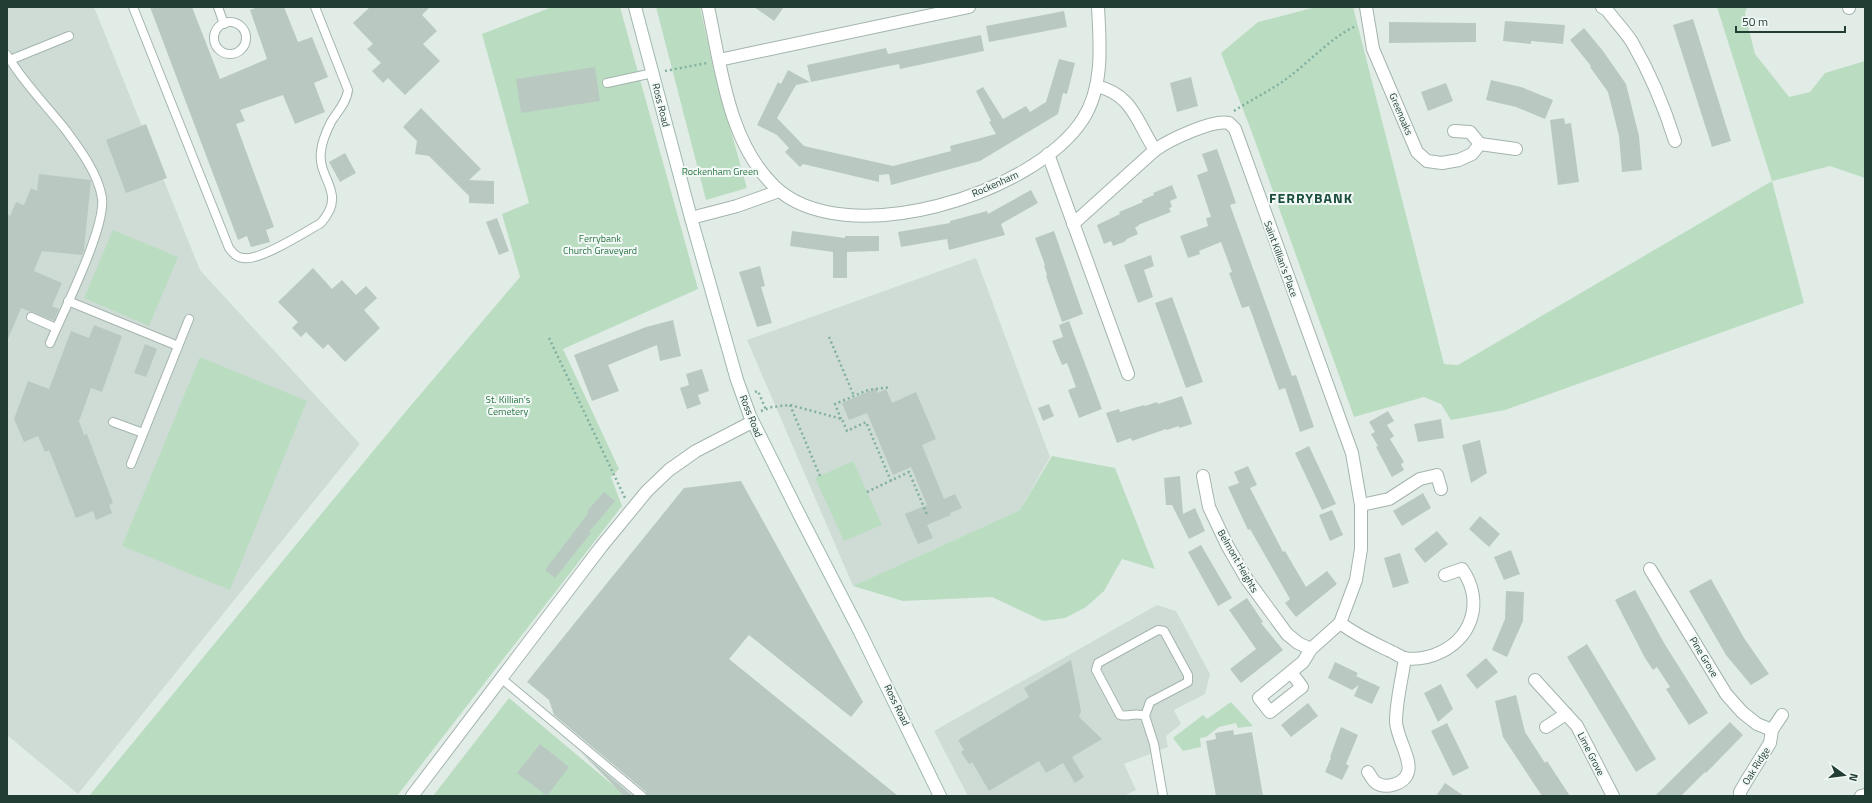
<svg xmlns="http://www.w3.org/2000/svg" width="1872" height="803" font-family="'Titillium Web',sans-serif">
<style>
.built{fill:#cfdcd5}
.green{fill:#baddc2}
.building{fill:#b9c9c2}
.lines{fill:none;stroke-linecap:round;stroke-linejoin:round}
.lane-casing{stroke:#a4b4ad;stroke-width:10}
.street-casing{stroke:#a4b4ad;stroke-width:14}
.secondary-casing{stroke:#9fb8ae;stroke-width:14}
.path{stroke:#81b09f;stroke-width:2.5;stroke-dasharray:2 3;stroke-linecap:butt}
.lane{stroke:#fff;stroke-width:8}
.street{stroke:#fff;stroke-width:12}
.secondary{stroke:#fff;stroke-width:12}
.labels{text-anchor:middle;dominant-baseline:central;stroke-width:4;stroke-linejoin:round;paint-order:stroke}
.street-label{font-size:10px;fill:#213d34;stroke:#f1f8f5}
.park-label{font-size:10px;fill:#2b7444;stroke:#f1f8f5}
.district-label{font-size:14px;font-weight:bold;letter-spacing:1px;fill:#1d4f40;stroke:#f1f8f5}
</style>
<rect width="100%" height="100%" fill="#e1ece6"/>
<g class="built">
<path d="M 7,7 L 94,7 L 200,270 L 360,444 L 78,794 L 7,735 Z"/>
<path d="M 976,258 L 1050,457 L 1020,510 L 853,586 L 747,340 Z"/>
<path d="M 1157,605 L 1176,611 L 1210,674 L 1205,694 L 1174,710 L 1181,724 L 1166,736 L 1168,747 L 1124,764 L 1136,790 L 1124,796 L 968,796 L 934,731 Z"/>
</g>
<g class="green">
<path d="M 552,7 L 620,7 L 698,289 L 563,349 L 619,469 L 611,477 L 622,506 L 397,796 L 89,796 L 402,416 L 520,277 L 502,214 L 529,203 L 482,34 Z"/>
<path d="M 656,7 L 700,7 L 714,71 L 747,188 L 706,200 Z"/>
<path d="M 1316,7 L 1353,7 L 1444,364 L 1458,365 L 1772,181 L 1717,7 L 1747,7 L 1745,14 L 1755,54 L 1789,97 L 1810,92 L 1825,73 L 1865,61 L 1865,178 L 1830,166 L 1772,181 L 1804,303 L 1505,410 L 1451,420 L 1441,404 L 1424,397 L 1354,417 L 1251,130 L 1221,53 L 1258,22 Z"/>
<path d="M 113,230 L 178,257 L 149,326 L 84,298 Z"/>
<path d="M 200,357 L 307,401 L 230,590 L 122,546 Z"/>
<path d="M 1052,456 L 1115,468 L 1155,569 L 1122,559 L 1104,591 L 1086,607 L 1065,618 L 1043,621 L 992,597 L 903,601 L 853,586 L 1020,510 Z"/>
<path d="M 853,461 L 882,525 L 844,541 L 815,478 Z"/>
<path d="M 509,698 L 626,796 L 433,796 Z"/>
<path d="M 1231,702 L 1253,726 L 1238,728 L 1236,723 L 1219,727 L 1206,737 L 1200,738 L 1201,747 L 1183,751 L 1173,738 L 1203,715 L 1207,719 Z"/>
</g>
<g class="building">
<path d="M 150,7 L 192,7 L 220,79 L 267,59 L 250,10 L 258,7 L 284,7 L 298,42 L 312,37 L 328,77 L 314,83 L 325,112 L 295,124 L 283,95 L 240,110 L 245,121 L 236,124 L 274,227 L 266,230 L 270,242 L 251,247 L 247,236 L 238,240 Z"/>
<path d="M 370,7 L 430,7 L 422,15 L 437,31 L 423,44 L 440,61 L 405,95 L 388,78 L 383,83 L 372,71 L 381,63 L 367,49 L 373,44 L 353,23 Z"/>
<path d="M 754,7 L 784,7 L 774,21 Z"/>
<path d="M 1064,11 L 1067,27 L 989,42 L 986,26 Z"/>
<path d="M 1693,19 L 1731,141 L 1712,147 L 1673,25 Z"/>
<path d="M 1505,21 L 1565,25 L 1563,44 L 1531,41 L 1531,44 L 1503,41 Z"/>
<path d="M 1389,22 L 1476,23 L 1476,42 L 1389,43 Z"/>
<path d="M 1584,28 L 1603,51 L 1626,84 L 1639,136 L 1642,170 L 1622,172 L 1619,136 L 1608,92 L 1590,67 L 1591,66 L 1570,40 Z"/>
<path d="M 981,35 L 984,51 L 900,69 L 899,64 L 811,82 L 807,65 L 886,48 L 888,54 Z"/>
<path d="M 1059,59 L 1075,63 L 1067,94 L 1063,93 L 1058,114 L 980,161 L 891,185 L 889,174 L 879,175 L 879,182 L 803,164 L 800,167 L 785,152 L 789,148 L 777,135 L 757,125 L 778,82 L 781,84 L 788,70 L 810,82 L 796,85 L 777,118 L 804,146 L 893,166 L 951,151 L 950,146 L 996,134 L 989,122 L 991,121 L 976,91 L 983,87 L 1003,119 L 1026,106 L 1030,112 L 1046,102 Z"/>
<path d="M 595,67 L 600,101 L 521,113 L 516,79 Z"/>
<path d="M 1191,77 L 1198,106 L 1177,112 L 1170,83 Z"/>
<path d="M 1491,80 L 1521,87 L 1553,100 L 1545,119 L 1516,107 L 1486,100 Z"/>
<path d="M 1446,83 L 1453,101 L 1428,111 L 1421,92 Z"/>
<path d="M 421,108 L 481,169 L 469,180 L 494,181 L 494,204 L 469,203 L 469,196 L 429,156 L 415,154 L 417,141 L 403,127 Z"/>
<path d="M 1564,118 L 1565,124 L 1571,123 L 1579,182 L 1558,185 L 1550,120 Z"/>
<path d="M 146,124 L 167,178 L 126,193 L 106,140 Z"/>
<path d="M 1217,149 L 1236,203 L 1230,205 L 1292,376 L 1296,375 L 1314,427 L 1300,432 L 1285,388 L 1279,390 L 1249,306 L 1242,308 L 1229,273 L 1232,272 L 1221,242 L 1199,251 L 1200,254 L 1188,258 L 1180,236 L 1208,226 L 1206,218 L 1211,217 L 1197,175 L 1208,171 L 1202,154 Z"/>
<path d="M 345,153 L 356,173 L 340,182 L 329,162 Z"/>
<path d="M 39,174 L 91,180 L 84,250 L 82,255 L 42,251 L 34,271 L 62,283 L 52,306 L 59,309 L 54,321 L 21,308 L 7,341 L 7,214 L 10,216 L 16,202 L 24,205 L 31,188 L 37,191 Z"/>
<path d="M 1172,185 L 1177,198 L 1170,201 L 1172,207 L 1169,208 L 1171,212 L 1138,225 L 1139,226 L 1135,227 L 1138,234 L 1127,239 L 1124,242 L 1113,246 L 1111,241 L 1104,244 L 1097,225 L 1120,214 L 1119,212 L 1143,202 L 1142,200 L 1154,195 L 1153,193 Z"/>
<path d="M 1031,190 L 1038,203 L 1001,224 L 1005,235 L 949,250 L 947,239 L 901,247 L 898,232 L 950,223 L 950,221 L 987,211 L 988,214 Z"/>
<path d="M 497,218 L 509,251 L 499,255 L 486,222 Z"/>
<path d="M 792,231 L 845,238 L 845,236 L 879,236 L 879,251 L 847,252 L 847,278 L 833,278 L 833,252 L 790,246 Z"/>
<path d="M 1054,231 L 1083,314 L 1062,322 L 1046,276 L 1047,275 L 1044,266 L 1045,265 L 1035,238 Z"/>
<path d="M 1151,255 L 1154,266 L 1144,270 L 1153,297 L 1138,303 L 1124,265 Z"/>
<path d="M 760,266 L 765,286 L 761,287 L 772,323 L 757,327 L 739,272 Z"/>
<path d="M 313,268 L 332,289 L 342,280 L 356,295 L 366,286 L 377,298 L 364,310 L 380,328 L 345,362 L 328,344 L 323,349 L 306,332 L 301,337 L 292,328 L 298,322 L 278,302 Z"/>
<path d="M 1172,297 L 1203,382 L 1186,388 L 1155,303 Z"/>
<path d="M 673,320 L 681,356 L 660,361 L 657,345 L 608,365 L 619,391 L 592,401 L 574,355 L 646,327 Z"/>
<path d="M 1069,321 L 1102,409 L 1079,418 L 1068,390 L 1076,387 L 1067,363 L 1062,365 L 1052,341 L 1063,337 L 1059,325 Z"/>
<path d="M 94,325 L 122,336 L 102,392 L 91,388 L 79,421 L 84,435 L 87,434 L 113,503 L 109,505 L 112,513 L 96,520 L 93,511 L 76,518 L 49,450 L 45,452 L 38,436 L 24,442 L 14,419 L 28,381 L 49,389 L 71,331 L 89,338 Z"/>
<path d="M 145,344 L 157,349 L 146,377 L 134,373 Z"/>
<path d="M 702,369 L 709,391 L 698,395 L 701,404 L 687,409 L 680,388 L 689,385 L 686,374 Z"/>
<path d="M 876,388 L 878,393 L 886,389 L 892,403 L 916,392 L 936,439 L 922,445 L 944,499 L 955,494 L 962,508 L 950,513 L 951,515 L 927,525 L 933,538 L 918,544 L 905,514 L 927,505 L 911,467 L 893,475 L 867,413 L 849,420 L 842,403 Z"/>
<path d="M 1182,396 L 1192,424 L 1179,428 L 1179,426 L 1167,430 L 1166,429 L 1132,441 L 1131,438 L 1117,443 L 1106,413 L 1119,409 L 1120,412 L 1144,405 L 1145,406 L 1157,402 L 1158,404 Z"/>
<path d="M 1049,404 L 1054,416 L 1043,421 L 1038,408 Z"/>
<path d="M 1388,411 L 1394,421 L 1387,425 L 1394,436 L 1390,439 L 1404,462 L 1401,464 L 1404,470 L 1392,477 L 1376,447 L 1378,446 L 1371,434 L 1375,432 L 1369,422 Z"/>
<path d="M 1441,419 L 1444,438 L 1418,442 L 1414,424 Z"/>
<path d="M 1480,440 L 1487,473 L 1471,483 L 1462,445 Z"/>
<path d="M 1309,446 L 1336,504 L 1322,510 L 1295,453 Z"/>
<path d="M 1248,466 L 1257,485 L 1250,488 L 1283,552 L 1285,551 L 1306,587 L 1327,571 L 1337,584 L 1296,617 L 1285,603 L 1290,599 L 1250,529 L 1248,530 L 1228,487 L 1239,483 L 1234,472 Z"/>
<path d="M 1180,476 L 1183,514 L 1195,508 L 1205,531 L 1189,539 L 1172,505 L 1166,505 L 1164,478 Z"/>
<path d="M 741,481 L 863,702 L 851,717 L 749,635 L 729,659 L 898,796 L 647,796 L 646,792 L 554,715 L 549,700 L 527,682 L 684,488 Z"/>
<path d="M 604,492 L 615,501 L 589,532 L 591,533 L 555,578 L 545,570 L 589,512 L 587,511 Z"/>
<path d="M 1423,493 L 1431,508 L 1402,526 L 1393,511 Z"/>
<path d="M 1332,510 L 1343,535 L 1330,541 L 1319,515 Z"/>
<path d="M 1480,516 L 1500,534 L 1489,547 L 1469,529 Z"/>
<path d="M 1437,531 L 1448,544 L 1425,563 L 1414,549 Z"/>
<path d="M 1201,545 L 1232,598 L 1218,606 L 1188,552 Z"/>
<path d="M 1511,550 L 1520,574 L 1504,580 L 1494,557 Z"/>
<path d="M 1400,553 L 1409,583 L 1393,588 L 1384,558 Z"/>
<path d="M 1711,579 L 1744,638 L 1769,674 L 1751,685 L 1726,655 L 1689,591 Z"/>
<path d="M 1635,590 L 1664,643 L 1708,713 L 1689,725 L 1666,689 L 1670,687 L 1657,667 L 1653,670 L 1645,658 L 1615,600 Z"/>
<path d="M 1506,591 L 1524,592 L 1523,621 L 1507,657 L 1492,650 L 1505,619 Z"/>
<path d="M 1247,598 L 1263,622 L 1261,623 L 1283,650 L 1241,683 L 1230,669 L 1256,649 L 1229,610 Z"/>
<path d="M 1587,644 L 1656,759 L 1636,772 L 1567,657 Z"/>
<path d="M 1486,658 L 1498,672 L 1477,689 L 1466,675 Z"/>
<path d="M 1071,660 L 1081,711 L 1079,717 L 1102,739 L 1072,757 L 1084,777 L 1075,783 L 1063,763 L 1046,773 L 1039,761 L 989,791 L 972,762 L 969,764 L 961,752 L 964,750 L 958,740 L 1029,697 L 1024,688 Z"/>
<path d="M 1335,662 L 1358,673 L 1356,676 L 1380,687 L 1372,704 L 1354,696 L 1359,685 L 1352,690 L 1328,678 Z"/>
<path d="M 1441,684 L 1453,709 L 1438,722 L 1424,693 Z"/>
<path d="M 1516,695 L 1525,732 L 1545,763 L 1547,761 L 1570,796 L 1542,796 L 1503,737 L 1495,701 Z"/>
<path d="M 1308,703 L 1318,716 L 1291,737 L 1281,725 Z"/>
<path d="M 1730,722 L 1743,735 L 1706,773 L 1705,772 L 1681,796 L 1655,796 Z"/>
<path d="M 1447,723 L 1469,768 L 1453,776 L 1431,731 Z"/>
<path d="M 1341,727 L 1358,735 L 1346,764 L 1349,766 L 1342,780 L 1325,772 L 1331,758 L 1330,757 Z"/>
<path d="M 1233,730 L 1234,735 L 1252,732 L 1263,796 L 1216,796 L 1206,741 L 1216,739 L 1215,733 Z"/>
<path d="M 540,744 L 569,767 L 547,796 L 517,773 Z"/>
<path d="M 581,752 L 633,796 L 624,796 Z"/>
<path d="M 1445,783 L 1464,796 L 1436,796 Z"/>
</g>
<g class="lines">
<defs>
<g id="lane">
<path d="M 133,7 L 229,248 C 233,253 237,258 244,258 C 260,261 305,232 321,223 C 348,192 317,180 321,151 C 322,142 327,130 331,122 C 337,112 347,102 348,90 L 315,7"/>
<path d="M 218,7 L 224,24"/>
<circle cx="230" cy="38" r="16"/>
<path d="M 7,55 C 23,82 45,104 65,129 C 79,148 98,173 102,198 C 106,228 63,312 50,343"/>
<path d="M 10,60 L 69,36"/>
<path d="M 607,83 L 653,73"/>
<path d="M 68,301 L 178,346"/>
<path d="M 31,317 L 56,328"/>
<path d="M 113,422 L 143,433"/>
<path d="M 131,464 L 189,319"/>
<path d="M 502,679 L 642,796"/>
<path d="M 1145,716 C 1135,712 1130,717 1120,715 L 1096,670 L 1098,663 L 1158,630 L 1164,631 L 1188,675 L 1188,682 L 1150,702 L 1145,716 L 1154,744 L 1163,796"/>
</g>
<g id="street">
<path d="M 708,7 C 721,67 728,141 774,186 C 844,254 1035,194 1083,119 C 1104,86 1100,44 1098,7"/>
<path d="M 1366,7 L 1373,49 L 1417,152 L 1427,161 L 1442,163 L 1459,160 L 1472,154 L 1480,144 L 1516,149"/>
<path d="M 1602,7 L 1607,10 C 1615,21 1625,31 1632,42 C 1650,73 1664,106 1675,141"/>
<path d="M 1849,7 L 1849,8"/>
<path d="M 719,60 L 969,7"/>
<path d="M 1096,86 C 1133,94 1137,123 1155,150 C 1169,140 1213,119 1229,123 L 1235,129 L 1352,453 L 1361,505 L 1361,549 L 1356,580 L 1340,623 L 1311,649 L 1303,662 L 1259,698 L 1270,712 L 1302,687 L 1291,672"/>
<path d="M 1454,131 L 1470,132 L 1480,144"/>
<path d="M 1048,154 L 1128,374"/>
<path d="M 691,218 L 737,206 L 779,191"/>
<path d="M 1073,224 L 1155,150"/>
<path d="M 1203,476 L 1209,507 L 1227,545 L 1246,578 L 1287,634 L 1298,643 L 1311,649"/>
<path d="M 1361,505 L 1389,499 L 1420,479 L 1437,475 L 1441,489"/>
<path d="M 1650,569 L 1726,694 L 1742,712 L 1757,724 L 1772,730"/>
<path d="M 1340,623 C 1355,634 1371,642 1388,650 C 1393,652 1399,656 1404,658 C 1413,660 1426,658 1434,655 C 1472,641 1485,602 1462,569 L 1445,575"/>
<path d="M 1535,680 L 1577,726 L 1613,796"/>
<path d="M 1546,727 L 1566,714"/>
<path d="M 1368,772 C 1370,775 1372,779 1375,782 C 1385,790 1405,784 1408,772 C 1412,760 1397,738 1396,722 C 1396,701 1402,679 1405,658"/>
<path d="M 412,796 L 601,547 L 647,491 L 669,470 L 696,451 L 752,422"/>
<path d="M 1740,796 L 1740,792 L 1747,780 L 1770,743 L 1772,730 L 1782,715"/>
<path d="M 1861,796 L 1865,795"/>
</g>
<path id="secondary" d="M 635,7 L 691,218 L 737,380 L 750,416 L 799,514 L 860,632 L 940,796"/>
</defs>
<use href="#lane" class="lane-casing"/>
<use href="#street" class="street-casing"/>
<use href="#secondary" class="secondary-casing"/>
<g class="path">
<path d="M 665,71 L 707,63"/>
<path d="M 1234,111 C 1252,99 1272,90 1289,77 C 1310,61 1333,36 1356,26"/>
<path d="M 829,337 L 854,396"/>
<path d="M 549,338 L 625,498"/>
<path d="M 755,392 L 758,391 L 766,410"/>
<path d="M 790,405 L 820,476"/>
<path d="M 761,411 L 772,407 L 790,405 L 842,419 L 847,431 L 866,422 L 891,481"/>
<path d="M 841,419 L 835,404 L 868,390 L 891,387"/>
<path d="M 867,492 L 909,472 L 928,517"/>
</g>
<use href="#lane" class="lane"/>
<use href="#street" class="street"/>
<use href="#secondary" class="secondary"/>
</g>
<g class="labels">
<g class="street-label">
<text transform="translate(661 105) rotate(76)">Ross Road</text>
<text transform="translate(1401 114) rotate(67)">Greenoaks</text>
<text transform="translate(995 184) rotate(-24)">Rockenham</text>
<text transform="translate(1281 259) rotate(70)">Saint Killian's Place</text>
<text transform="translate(751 416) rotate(68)">Ross Road</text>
<text transform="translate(1238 561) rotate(60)">Belmont Heights</text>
<text transform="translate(1704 657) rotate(59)">Pine Grove</text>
<text transform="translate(897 705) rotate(64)">Ross Road</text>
<text transform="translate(1591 754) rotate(63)">Lime Grove</text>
<text transform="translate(1756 766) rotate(-58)">Oak Ridge</text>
</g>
<g class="park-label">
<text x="720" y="171">Rockenham Green</text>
<text x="600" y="238">Ferrybank<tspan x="600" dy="12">Church Graveyard</tspan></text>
<text x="508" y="399">St. Killian's<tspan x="508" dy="12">Cemetery</tspan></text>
</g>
<g class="district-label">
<text x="1311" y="197">FERRYBANK</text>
</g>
</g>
<rect width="1872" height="803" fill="none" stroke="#213d34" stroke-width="16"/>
<g transform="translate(1844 775) rotate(104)" stroke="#f1f8f5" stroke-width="3" paint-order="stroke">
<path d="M0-3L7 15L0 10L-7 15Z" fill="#213d34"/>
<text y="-6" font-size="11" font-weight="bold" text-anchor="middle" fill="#213d34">N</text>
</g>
<path d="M1736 26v6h109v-6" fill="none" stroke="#213d34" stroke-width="2"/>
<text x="1742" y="26" font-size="12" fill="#213d34" stroke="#f1f8f5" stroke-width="3" paint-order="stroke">50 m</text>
</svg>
